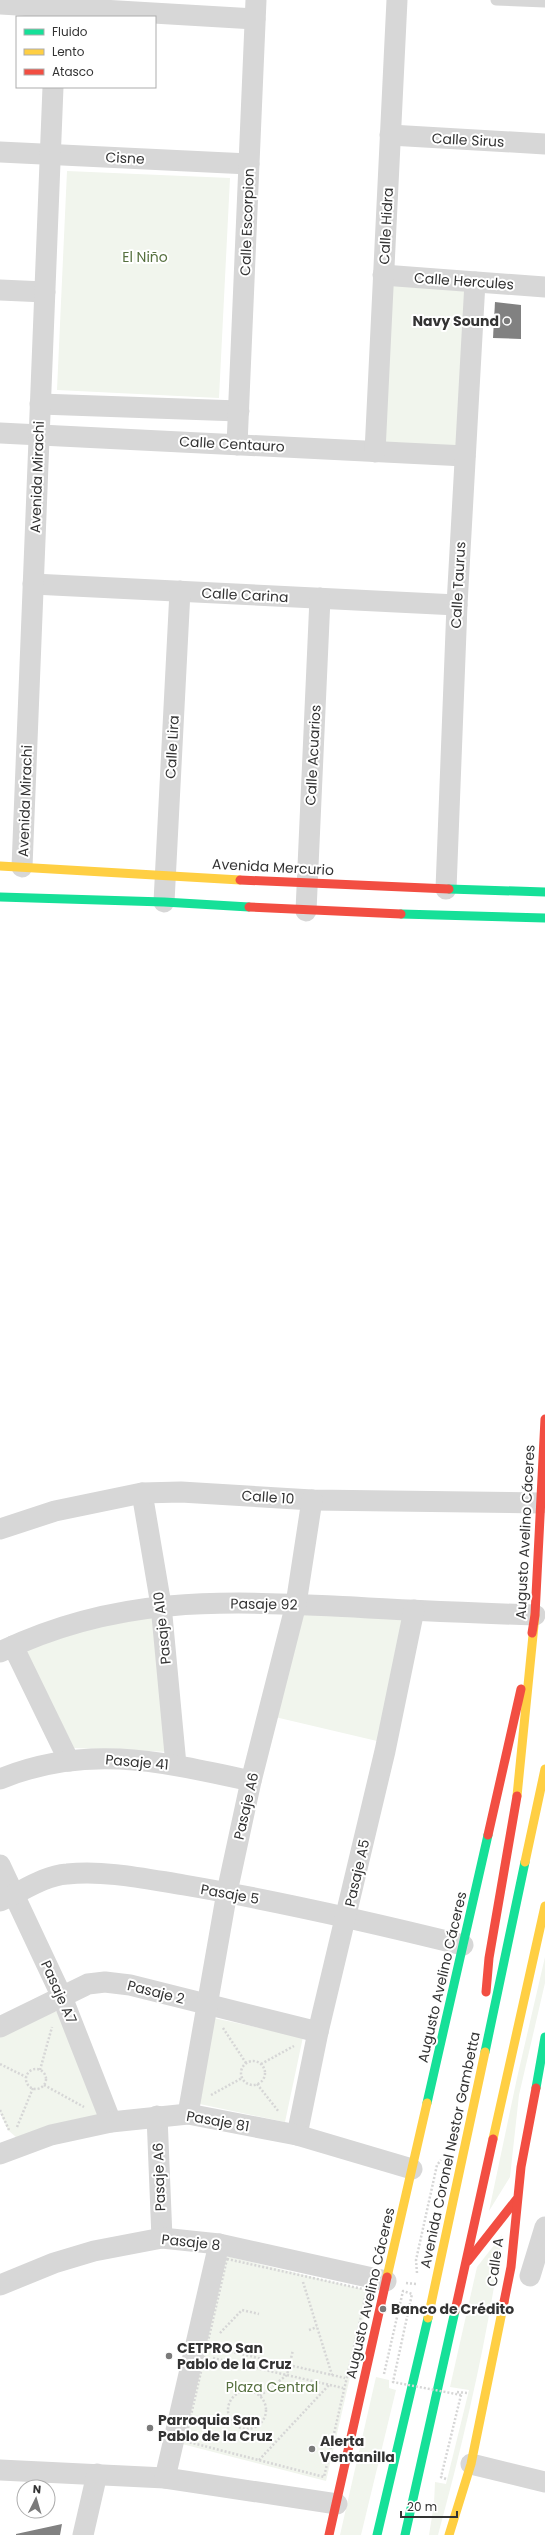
<svg xmlns="http://www.w3.org/2000/svg" width="545" height="2535" font-family="Poppins,sans-serif">
<style>
.green{fill:#f1f5ed}
.building{fill:#818181}
.lines{fill:none;stroke-linecap:round;stroke-linejoin:round}
.path{stroke:#d6d6d6;stroke-width:2.5;stroke-dasharray:2 2;stroke-linecap:butt}
.lane{stroke:#d7d7d7;stroke-width:11}
.street{stroke:#d7d7d7;stroke-width:21}
.fast{stroke:#16e098;stroke-width:9}
.slow{stroke:#ffcf43;stroke-width:9}
.jam{stroke:#f24e42;stroke-width:9}
.path-bridge{stroke:#d6d6d6;stroke-width:2.5;stroke-dasharray:2 2;stroke-linecap:butt}
.poi-dot{fill:#7a7a7a;stroke:#fff;stroke-width:1.5}
.labels{text-anchor:middle;dominant-baseline:central;stroke-width:4;stroke-linejoin:round;paint-order:stroke}
.street-label{font-size:14px;fill:#333;stroke:#fff}
.park-label{font-size:14px;fill:#56703f;stroke:#fff}
.poi-label{font-size:14px;font-weight:bold;fill:#333;stroke:#fff;text-anchor:start}
</style>
<rect width="100%" height="100%" fill="#fff"/>
<g class="green">
<path d="M 67,171 L 230,178 L 219,398 L 57,390 Z"/>
<path d="M 383,281 L 475,286 L 465,456 L 375,445 Z"/>
<path d="M 302,1608 L 406,1614 L 377,1741 L 275,1717 Z"/>
<path d="M 154,1611 L 170,1752 L 74,1748 L 27,1653 L 28,1643 Z"/>
<path d="M 545,1957 L 545,1983 L 519,2095 L 510,2177 L 489,2211 L 517,2078 Z"/>
<path d="M 51,2011 L 59,2012 L 99,2118 L 17,2138 L 8,2130 L 0,2113 L 0,2034 Z"/>
<path d="M 213,2018 L 303,2037 L 285,2122 L 195,2103 Z"/>
<path d="M 502,2235 C 488,2336 465,2436 438,2535 L 429,2535 L 434,2504 L 435,2482 L 446,2484 L 469,2390 L 450,2387 L 477,2267 Z"/>
<path d="M 226,2256 L 370,2291 L 326,2481 L 182,2444 Z"/>
<path d="M 376,2377 L 389,2380 L 389,2388 L 396,2390 L 361,2535 L 340,2535 Z"/>
</g>
<g class="building">
<path d="M 495,302 L 521,305 L 521,339 L 493,338 Z"/>
<path d="M 62,2524 L 60,2535 L 16,2535 L 16,2534 Z"/>
</g>
<g class="lines">
<g class="path">
<path d="M 223,2028 L 246,2063"/>
<circle cx="253" cy="2073" r="12"/>
<path d="M 0,2064 L 26,2077"/>
<path d="M 261,2064 L 294,2046"/>
<circle cx="36" cy="2079" r="10"/>
<path d="M 40,2070 L 52,2027"/>
<path d="M 257,2084 L 279,2112"/>
<path d="M 44,2085 L 84,2107"/>
<path d="M 211,2095 L 242,2078"/>
<path d="M 0,2110 L 9,2130"/>
<path d="M 17,2127 L 33,2088"/>
<path d="M 227,2259 L 367,2290 L 324,2477 L 185,2441 Z"/>
<path d="M 417,2273 L 416,2260 L 437,2165 L 441,2160"/>
<path d="M 303,2282 L 332,2375"/>
<path d="M 406,2283 L 416,2284"/>
<path d="M 309,2330 L 317,2327"/>
<path d="M 220,2333 L 242,2310 L 259,2314"/>
<path d="M 215,2348 L 345,2378"/>
<path d="M 213,2358 L 343,2388"/>
<circle cx="247" cy="2410" r="19"/>
<path d="M 457,2392 L 467,2393"/>
<path d="M 260,2396 L 287,2375 L 293,2350"/>
<path d="M 259,2460 L 329,2385"/>
<path d="M 446,2479 L 441,2477 L 461,2395"/>
</g>
<path class="lane" d="M 496,0 L 545,2"/>
<g class="street">
<path d="M 0,4 L 255,19"/>
<path d="M 390,135 L 545,144"/>
<path d="M 0,152 L 249,164"/>
<path d="M 383,275 L 545,287"/>
<path d="M 0,290 L 45,292"/>
<path d="M 40,404 L 239,411"/>
<path d="M 0,433 L 465,456"/>
<path d="M 237,445 L 256,0"/>
<path d="M 375,452 L 397,0"/>
<path d="M 33,584 L 457,605"/>
<path d="M 22,867 L 53,87"/>
<path d="M 446,889 L 457,605 L 475,282"/>
<path d="M 164,902 L 180,591"/>
<path d="M 306,911 L 320,598"/>
<path d="M 142,1493 L 161,1605 L 176,1765"/>
<path d="M 0,1529 L 55,1511 L 142,1493 L 181,1492 L 312,1500 L 541,1503"/>
<path d="M 13,1646 L 69,1761"/>
<path d="M 0,1652 C 120,1594 226,1601 354,1607 C 415,1611 475,1613 535,1615"/>
<path d="M 0,1779 C 87,1743 163,1762 251,1781"/>
<path d="M 0,1865 L 62,1997 L 111,2122"/>
<path d="M 0,1901 C 22,1892 42,1876 67,1874 C 106,1870 146,1879 184,1885 C 278,1901 370,1922 463,1945"/>
<path d="M 0,2027 L 88,1984 L 105,1982 L 130,1985 L 318,2032"/>
<path d="M 188,2114 L 227,1892 L 251,1781 L 296,1604 L 312,1500"/>
<path d="M 157,2116 L 162,2238"/>
<path d="M 297,2135 L 318,2032 L 385,1751 L 414,1610"/>
<path d="M 0,2154 L 51,2135 L 111,2122 L 188,2114 L 297,2135 L 412,2169"/>
<path d="M 530,2276 L 545,2227"/>
<path d="M 0,2285 L 54,2263 L 94,2251 L 162,2238 L 219,2244 L 386,2281"/>
<path d="M 471,2464 L 545,2482"/>
<path d="M 0,2470 L 165,2478 L 337,2504"/>
<path d="M 165,2478 L 219,2244"/>
<path d="M 83,2535 L 97,2474"/>
</g>
<g class="fast">
<path d="M 449,889 L 545,892"/>
<path d="M 0,897 L 164,902 L 249,907"/>
<path d="M 401,914 L 545,918"/>
<path d="M 485,2052 L 525,1862"/>
<path d="M 536,2088 L 545,2037"/>
<path d="M 427,2103 L 488,1835"/>
<path d="M 377,2535 L 428,2318"/>
<path d="M 405,2535 L 455,2311"/>
</g>
<g class="slow">
<path d="M 0,866 L 240,880"/>
<path d="M 517,1796 L 535,1615"/>
<path d="M 525,1862 L 545,1769"/>
<path d="M 493,2139 L 545,1906"/>
<path d="M 387,2277 L 427,2103"/>
<path d="M 428,2318 L 485,2052"/>
<path d="M 449,2535 L 471,2464 L 504,2302"/>
</g>
<g class="jam">
<path d="M 240,880 L 449,889"/>
<path d="M 249,907 L 401,914"/>
<path d="M 532,1633 L 535,1615 L 545,1419"/>
<path d="M 488,1835 L 521,1689"/>
<path d="M 486,1992 L 489,1958 L 517,1796"/>
<path d="M 468,2261 L 516,2200"/>
<path d="M 504,2302 L 511,2267 L 521,2167 L 536,2088"/>
<path d="M 455,2311 L 493,2139"/>
<path d="M 329,2535 L 387,2277"/>
</g>
<path class="path-bridge" d="M 384,2374 L 403,2291 L 412,2294 L 393,2382 L 461,2395"/>
</g>
<g class="poi-dot">
<circle cx="507" cy="321" r="4"/>
<circle cx="383" cy="2309" r="4"/>
<circle cx="169" cy="2356" r="4"/>
<circle cx="150" cy="2428" r="4"/>
<circle cx="312" cy="2449" r="4"/>
</g>
<g class="labels">
<g class="street-label">
<text transform="translate(468 140) rotate(3)">Calle Sirus</text>
<text transform="translate(125 158) rotate(3)">Cisne</text>
<text transform="translate(247 222) rotate(-88)">Calle Escorpion</text>
<text transform="translate(386 226) rotate(-87)">Calle Hidra</text>
<text transform="translate(464 281) rotate(4)">Calle Hercules</text>
<text transform="translate(232 444) rotate(3)">Calle Centauro</text>
<text transform="translate(37 477) rotate(-88)">Avenida Mirachi</text>
<text transform="translate(458 585) rotate(-87)">Calle Taurus</text>
<text transform="translate(245 595) rotate(3)">Calle Carina</text>
<text transform="translate(172 747) rotate(-87)">Calle Lira</text>
<text transform="translate(313 755) rotate(-87)">Calle Acuarios</text>
<text transform="translate(25 801) rotate(-88)">Avenida Mirachi</text>
<text transform="translate(273 867) rotate(3)">Avenida Mercurio</text>
<text transform="translate(268 1497) rotate(4)">Calle 10</text>
<text transform="translate(525 1532) rotate(-87)">Augusto Avelino Cáceres</text>
<text transform="translate(264 1604) rotate(1)">Pasaje 92</text>
<text transform="translate(162 1628) rotate(-96)">Pasaje A10</text>
<text transform="translate(137 1762) rotate(5)">Pasaje 41</text>
<text transform="translate(246 1806) rotate(-77)">Pasaje A6</text>
<text transform="translate(357 1873) rotate(-77)">Pasaje A5</text>
<text transform="translate(230 1894) rotate(10)">Pasaje 5</text>
<text transform="translate(442 1977) rotate(-77)">Augusto Avelino Cáceres</text>
<text transform="translate(59 1992) rotate(66)">Pasaje A7</text>
<text transform="translate(156 1992) rotate(14)">Pasaje 2</text>
<text transform="translate(218 2121) rotate(10)">Pasaje 81</text>
<text transform="translate(450 2150) rotate(-78)">Avenida Coronel Nestor Gambetta</text>
<text transform="translate(159 2177) rotate(-92)">Pasaje A6</text>
<text transform="translate(191 2242) rotate(6)">Pasaje 8</text>
<text transform="translate(495 2262) rotate(-82)">Calle A</text>
<text transform="translate(370 2293) rotate(-77)">Augusto Avelino Cáceres</text>
</g>
<g class="park-label">
<text x="145" y="257">El Niño</text>
<text x="272" y="2387">Plaza Central</text>
</g>
<g class="poi-label">
<text x="499" y="321" text-anchor="end">Navy Sound</text>
<text x="391" y="2309">Banco de Crédito</text>
<text x="177" y="2348">CETPRO San<tspan x="177" dy="16">Pablo de la Cruz</tspan></text>
<text x="158" y="2420">Parroquia San<tspan x="158" dy="16">Pablo de la Cruz</tspan></text>
<text x="320" y="2441">Alerta<tspan x="320" dy="16">Ventanilla</tspan></text>
</g>
</g>
<rect x="16" y="16" width="140" height="72" fill="#ffffff" stroke="#adadad"/>
<rect x="24" y="29" width="20" height="6" fill="#16e098" stroke="#adadad"/>
<text x="52" y="36" font-size="12" fill="#333333">Fluido</text>
<rect x="24" y="49" width="20" height="6" fill="#ffcf43" stroke="#adadad"/>
<text x="52" y="56" font-size="12" fill="#333333">Lento</text>
<rect x="24" y="69" width="20" height="6" fill="#f24e42" stroke="#adadad"/>
<text x="52" y="76" font-size="12" fill="#333333">Atasco</text>
<g transform="translate(36 2499) rotate(5)"><circle r="19" fill="#ffffff" stroke="#adadad"/>
<path d="M0-3L7 15L0 10L-7 15Z" fill="#7a7a7a"/>
<text y="-6" font-size="11" font-weight="bold" text-anchor="middle" fill="#333333">N</text>
</g>
<path d="M401 2511v6h56v-6" fill="none" stroke="#333333" stroke-width="2"/>
<text x="407" y="2511" font-size="12" fill="#333333" stroke="#ffffff" stroke-width="3" paint-order="stroke">20 m</text>
</svg>
